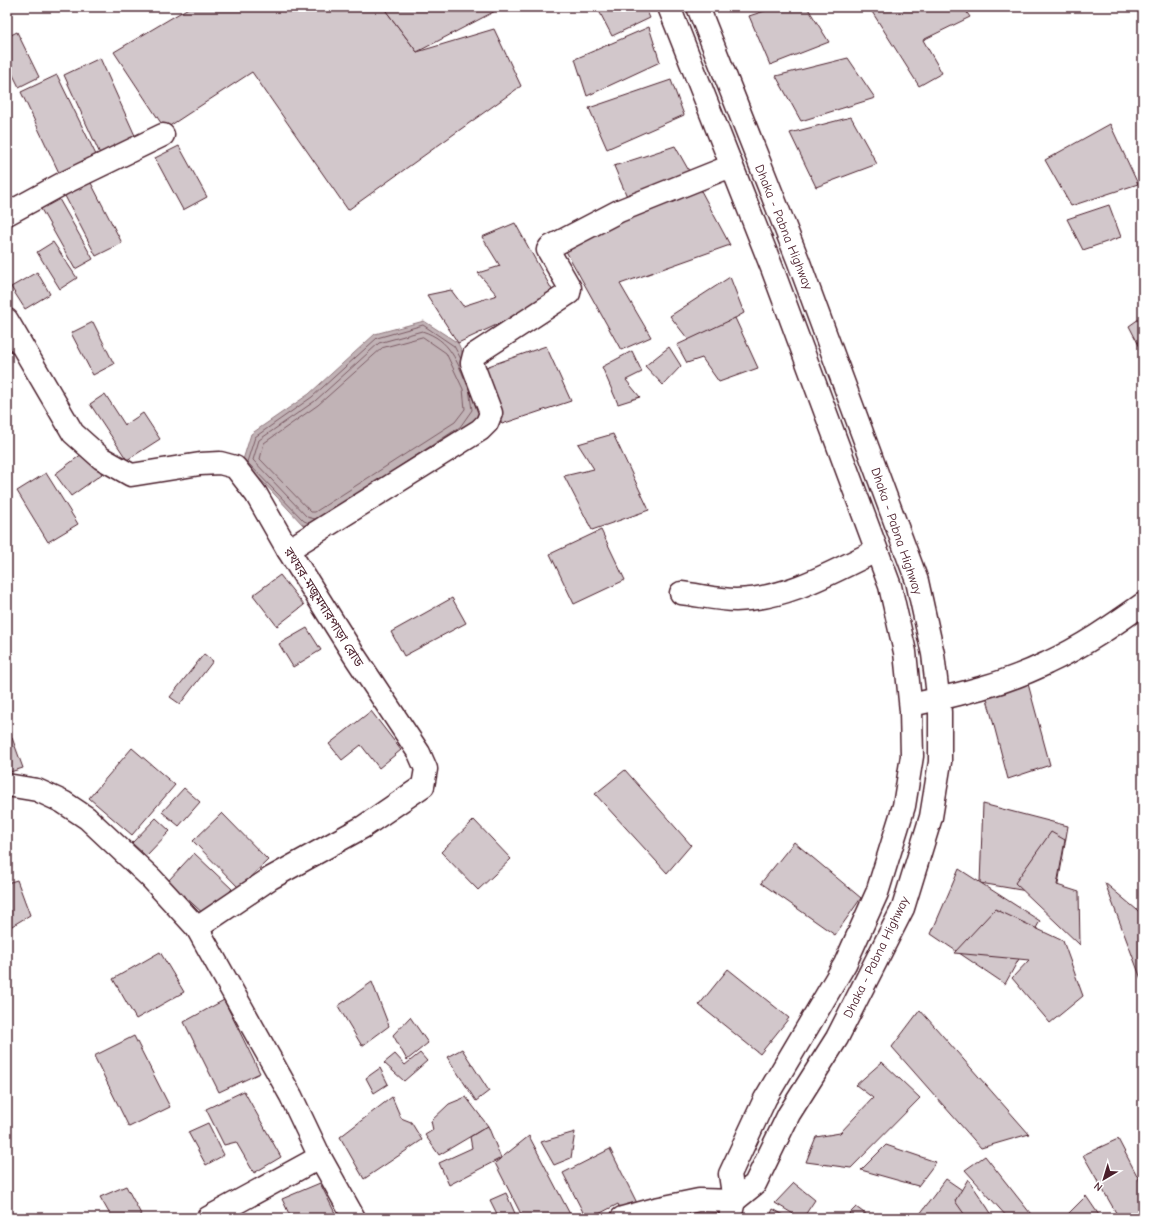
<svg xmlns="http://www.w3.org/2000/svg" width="1150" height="1225" font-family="'Comic Neue','Noto Sans Bengali',sans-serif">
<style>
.water{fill:#c1b3b6;stroke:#91787e}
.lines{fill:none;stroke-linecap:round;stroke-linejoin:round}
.shore{stroke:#7a5a63;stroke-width:1}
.building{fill:#d2c7cb;stroke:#4a1f2b}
.minor-casing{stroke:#4a1f2b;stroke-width:25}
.trunk-casing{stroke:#4a1f2b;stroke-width:25}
.minor{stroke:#fff;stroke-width:22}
.trunk{stroke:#fff;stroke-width:22}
.labels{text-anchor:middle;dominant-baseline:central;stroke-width:3;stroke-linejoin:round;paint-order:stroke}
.street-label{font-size:13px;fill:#4a1f2b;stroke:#fff}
</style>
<rect width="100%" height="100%" fill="#fff"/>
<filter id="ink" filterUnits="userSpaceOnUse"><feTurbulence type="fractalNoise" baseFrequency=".025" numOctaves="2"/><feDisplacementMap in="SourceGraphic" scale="8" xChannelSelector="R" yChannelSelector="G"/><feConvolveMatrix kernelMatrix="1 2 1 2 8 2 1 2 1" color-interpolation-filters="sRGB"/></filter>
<g filter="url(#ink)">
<path class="water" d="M 424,321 L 458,343 L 477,385 L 481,412 L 466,433 L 317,529 L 303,525 L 263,482 L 242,463 L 251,434 L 309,394 L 375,334 Z"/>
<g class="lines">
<g class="shore">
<path d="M 423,337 L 446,353 L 463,389 L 465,409 L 455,422 L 315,512 L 311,512 L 260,459 L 264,443 L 318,405 L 382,348 Z"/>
<path d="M 394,470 L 460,427 L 472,410 L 469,388"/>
<path d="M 315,519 L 307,517 L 253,460 L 259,440 L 315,401 L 379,343 L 422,331 C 451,340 456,361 468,386"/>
<path d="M 309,523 L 304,521 L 247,462 L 255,437 L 312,397 L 377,338 L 423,325 L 454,346 L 461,359"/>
</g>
</g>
<g class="building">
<path d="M 190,7 L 383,7 L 417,52 L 494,29 L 521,86 L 348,210 L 252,72 L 165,129 L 114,52 Z"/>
<path d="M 383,7 L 503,7 L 417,52 Z"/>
<path d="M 597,7 L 645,7 L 650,18 L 612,36 Z"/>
<path d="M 777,7 L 807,7 L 829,42 L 770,65 L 749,16 Z"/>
<path d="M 869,7 L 963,7 L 970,17 L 923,40 L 942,73 L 919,86 Z"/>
<path d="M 649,27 L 660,62 L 587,96 L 575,59 Z"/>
<path d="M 17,32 L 39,77 L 19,87 L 7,63 L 7,37 Z"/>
<path d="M 100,58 L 137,140 L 101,156 L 64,75 Z"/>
<path d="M 848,58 L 875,98 L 801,121 L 776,76 Z"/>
<path d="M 57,75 L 98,159 L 61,177 L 21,92 Z"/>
<path d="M 671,80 L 684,115 L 607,149 L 589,108 Z"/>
<path d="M 851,117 L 877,164 L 816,187 L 790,133 Z"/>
<path d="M 1110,124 L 1138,184 L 1071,206 L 1045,160 Z"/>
<path d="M 179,146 L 207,197 L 183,210 L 155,158 Z"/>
<path d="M 675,146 L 693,178 L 628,199 L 614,166 Z"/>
<path d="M 90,181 L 122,243 L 96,256 L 64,194 Z"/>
<path d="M 699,187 L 730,245 L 620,284 L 651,337 L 621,350 L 562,244 Z"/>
<path d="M 55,192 L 93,259 L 75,269 L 37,202 Z"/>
<path d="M 1109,205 L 1121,237 L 1083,250 L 1067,219 Z"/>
<path d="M 515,223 L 556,297 L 458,343 L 427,295 L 451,290 L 463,306 L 497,295 L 478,273 L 500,266 L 482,237 Z"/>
<path d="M 53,242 L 77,278 L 60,289 L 37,252 Z"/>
<path d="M 37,272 L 50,294 L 25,309 L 11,287 Z"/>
<path d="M 730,277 L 744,313 L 691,343 L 670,316 Z"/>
<path d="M 1143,316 L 1143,353 L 1129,326 Z"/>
<path d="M 735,318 L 758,368 L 719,382 L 702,358 L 687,363 L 677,345 Z"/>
<path d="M 93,322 L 114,364 L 93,375 L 71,333 Z"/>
<path d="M 546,346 L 571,401 L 502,424 L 480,369 Z"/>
<path d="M 669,347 L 681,366 L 663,385 L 645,366 Z"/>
<path d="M 632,351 L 642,372 L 626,380 L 640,397 L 618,404 L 602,367 Z"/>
<path d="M 105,394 L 125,425 L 143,413 L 160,439 L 127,460 L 90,404 Z"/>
<path d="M 613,434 L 649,510 L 592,530 L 564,476 L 594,469 L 578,444 Z"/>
<path d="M 86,451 L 102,474 L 71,496 L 55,474 Z"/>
<path d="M 46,473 L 78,524 L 48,542 L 17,491 Z"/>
<path d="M 601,530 L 625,580 L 574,604 L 550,554 Z"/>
<path d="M 280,575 L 304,605 L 277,626 L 253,595 Z"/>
<path d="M 452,598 L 466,623 L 404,656 L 391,632 Z"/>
<path d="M 307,628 L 321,650 L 293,667 L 279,644 Z"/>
<path d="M 204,654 L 213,661 L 180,704 L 170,697 Z"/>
<path d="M 1027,680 L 1050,765 L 1008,779 L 986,695 Z"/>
<path d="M 371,711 L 401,750 L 379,768 L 361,745 L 342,760 L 329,744 Z"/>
<path d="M 7,724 L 23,768 L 7,773 Z"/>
<path d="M 132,748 L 175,785 L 132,835 L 89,798 Z"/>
<path d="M 625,770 L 691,845 L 667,873 L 595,794 Z"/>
<path d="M 184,788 L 200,802 L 179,826 L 162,812 Z"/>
<path d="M 983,804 L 1068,826 L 1056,896 L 980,883 Z"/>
<path d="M 222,813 L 268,860 L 239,888 L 193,841 Z"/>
<path d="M 156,818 L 170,831 L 146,856 L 132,843 Z"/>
<path d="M 474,820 L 511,859 L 478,890 L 441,852 Z"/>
<path d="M 1051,832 L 1065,840 L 1057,885 L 1079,892 L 1080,945 L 1015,883 Z"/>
<path d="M 794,842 L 861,898 L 835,935 L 761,883 Z"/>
<path d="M 194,853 L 232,889 L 207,917 L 168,881 Z"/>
<path d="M 959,869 L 1040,921 L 1005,984 L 931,934 Z"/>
<path d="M 17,880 L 30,915 L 7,929 L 7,883 Z"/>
<path d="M 1105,883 L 1143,915 L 1143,984 Z"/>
<path d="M 995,909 L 1063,941 L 1083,996 L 1050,1023 L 1012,978 L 1029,960 L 954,953 Z"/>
<path d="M 160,952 L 184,992 L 136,1019 L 113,979 Z"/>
<path d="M 728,969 L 789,1018 L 760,1054 L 699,1005 Z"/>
<path d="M 372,982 L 389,1026 L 362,1046 L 338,1006 Z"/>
<path d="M 224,1000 L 260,1073 L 219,1092 L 184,1022 Z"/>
<path d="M 920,1010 L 1029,1134 L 981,1148 L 892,1047 Z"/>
<path d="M 410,1017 L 428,1043 L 407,1060 L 393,1035 Z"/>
<path d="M 134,1036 L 170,1107 L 129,1127 L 94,1056 Z"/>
<path d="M 462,1049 L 489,1091 L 476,1101 L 447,1057 Z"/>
<path d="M 420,1053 L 427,1061 L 404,1081 L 384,1063 L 395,1054 L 405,1065 Z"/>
<path d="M 882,1062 L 920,1098 L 851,1168 L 806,1162 L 816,1137 L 840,1133 L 873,1098 L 856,1085 Z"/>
<path d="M 380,1068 L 388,1084 L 374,1093 L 366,1078 Z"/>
<path d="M 244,1091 L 281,1157 L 254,1173 L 236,1142 L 224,1145 L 206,1109 Z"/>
<path d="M 392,1097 L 401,1118 L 411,1122 L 422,1140 L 364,1179 L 340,1137 Z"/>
<path d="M 466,1097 L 488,1126 L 439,1155 L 425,1135 L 433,1130 L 431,1121 L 449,1104 Z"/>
<path d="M 208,1123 L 224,1155 L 206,1165 L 188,1132 Z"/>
<path d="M 488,1126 L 501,1158 L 449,1185 L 439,1163 L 472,1148 L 470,1137 Z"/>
<path d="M 575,1132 L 571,1158 L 554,1165 L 541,1142 Z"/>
<path d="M 529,1136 L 572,1218 L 523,1218 L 495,1163 Z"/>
<path d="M 1118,1139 L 1143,1187 L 1143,1213 L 1131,1218 L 1119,1218 L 1083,1155 Z"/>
<path d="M 886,1145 L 936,1162 L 918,1186 L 861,1170 Z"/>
<path d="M 610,1149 L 638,1205 L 622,1213 L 618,1204 L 591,1218 L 586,1218 L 563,1173 Z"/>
<path d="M 985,1156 L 1034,1218 L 1008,1218 L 965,1170 Z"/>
<path d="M 946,1179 L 987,1207 L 981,1218 L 917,1218 Z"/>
<path d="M 968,1179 L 987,1207 L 994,1218 L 967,1218 L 955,1201 Z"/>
<path d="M 320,1183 L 337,1217 L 291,1218 L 282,1199 Z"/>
<path d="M 794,1183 L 815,1200 L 803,1218 L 800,1218 L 775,1203 Z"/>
<path d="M 126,1186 L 143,1218 L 112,1218 L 100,1197 Z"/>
<path d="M 506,1193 L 517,1218 L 499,1218 L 490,1200 Z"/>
<path d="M 1086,1196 L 1101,1218 L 1064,1218 Z"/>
<path d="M 856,1207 L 871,1218 L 845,1218 Z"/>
<path d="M 773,1209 L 789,1218 L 769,1218 Z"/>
</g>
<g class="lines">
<defs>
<g id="minor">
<path d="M 7,214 L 62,184 L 163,135"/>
<path d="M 7,320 L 73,433 L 101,458 L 131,475 L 200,464 L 220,463 L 235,467 L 256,494 L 288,550 L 354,655 L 419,753 L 426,769 L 423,786 L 363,827 L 271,878 L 197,928"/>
<path d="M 288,550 L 480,430 L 487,423 L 491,413 L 472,363 L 474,355 L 569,293 L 570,288 L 548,250 L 550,247 L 619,211 L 731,166"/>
<path d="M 681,593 C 699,595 718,600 736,600 C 787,599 832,572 876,551"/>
<path d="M 911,705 C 957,695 1005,684 1047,663 C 1082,647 1112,626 1143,604"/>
<path d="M 7,785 L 37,790 L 63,802 L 87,818 L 151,878 L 197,928 L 291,1096 L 320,1157 L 354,1218"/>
<path d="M 208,1218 L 320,1157"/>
<path d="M 622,1218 L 655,1209 L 699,1200 L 734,1201"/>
</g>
<g id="trunk">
<path d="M 669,7 L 772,268 L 890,586 L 905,652 L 911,711 L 912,756 L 904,806 L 877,893 L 845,964 L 765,1099 L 730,1174 L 734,1201 L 730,1218"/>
<path d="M 698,7 L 798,260 L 917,581 L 933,654 L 940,712 L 940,762 L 931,817 L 903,908 L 837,1038 L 789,1114 L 755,1184 L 734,1201"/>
</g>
</defs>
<use href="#minor" class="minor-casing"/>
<use href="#trunk" class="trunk-casing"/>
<use href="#minor" class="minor"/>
<use href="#trunk" class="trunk"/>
</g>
</g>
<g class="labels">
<g class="street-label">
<text transform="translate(784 227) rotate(68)">Dhaka - Pabna Highway</text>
<text transform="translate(897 531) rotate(71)">Dhaka - Pabna Highway</text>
<text transform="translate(324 607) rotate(58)">রথঘর-মজুমদারপাড়া রোড</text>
<text transform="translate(876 957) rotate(-64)">Dhaka - Pabna Highway</text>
</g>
</g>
<rect width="1150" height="1225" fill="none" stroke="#fff" stroke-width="24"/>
<rect x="12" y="12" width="1126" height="1201" fill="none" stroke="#4a1f2b" stroke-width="1.5" filter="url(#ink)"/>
<g transform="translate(1104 1179) rotate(218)" stroke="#ffffff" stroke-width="3" paint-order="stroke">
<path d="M0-3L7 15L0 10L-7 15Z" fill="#4a1f2b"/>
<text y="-6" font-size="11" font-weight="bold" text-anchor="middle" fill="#4a1f2b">N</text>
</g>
</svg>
